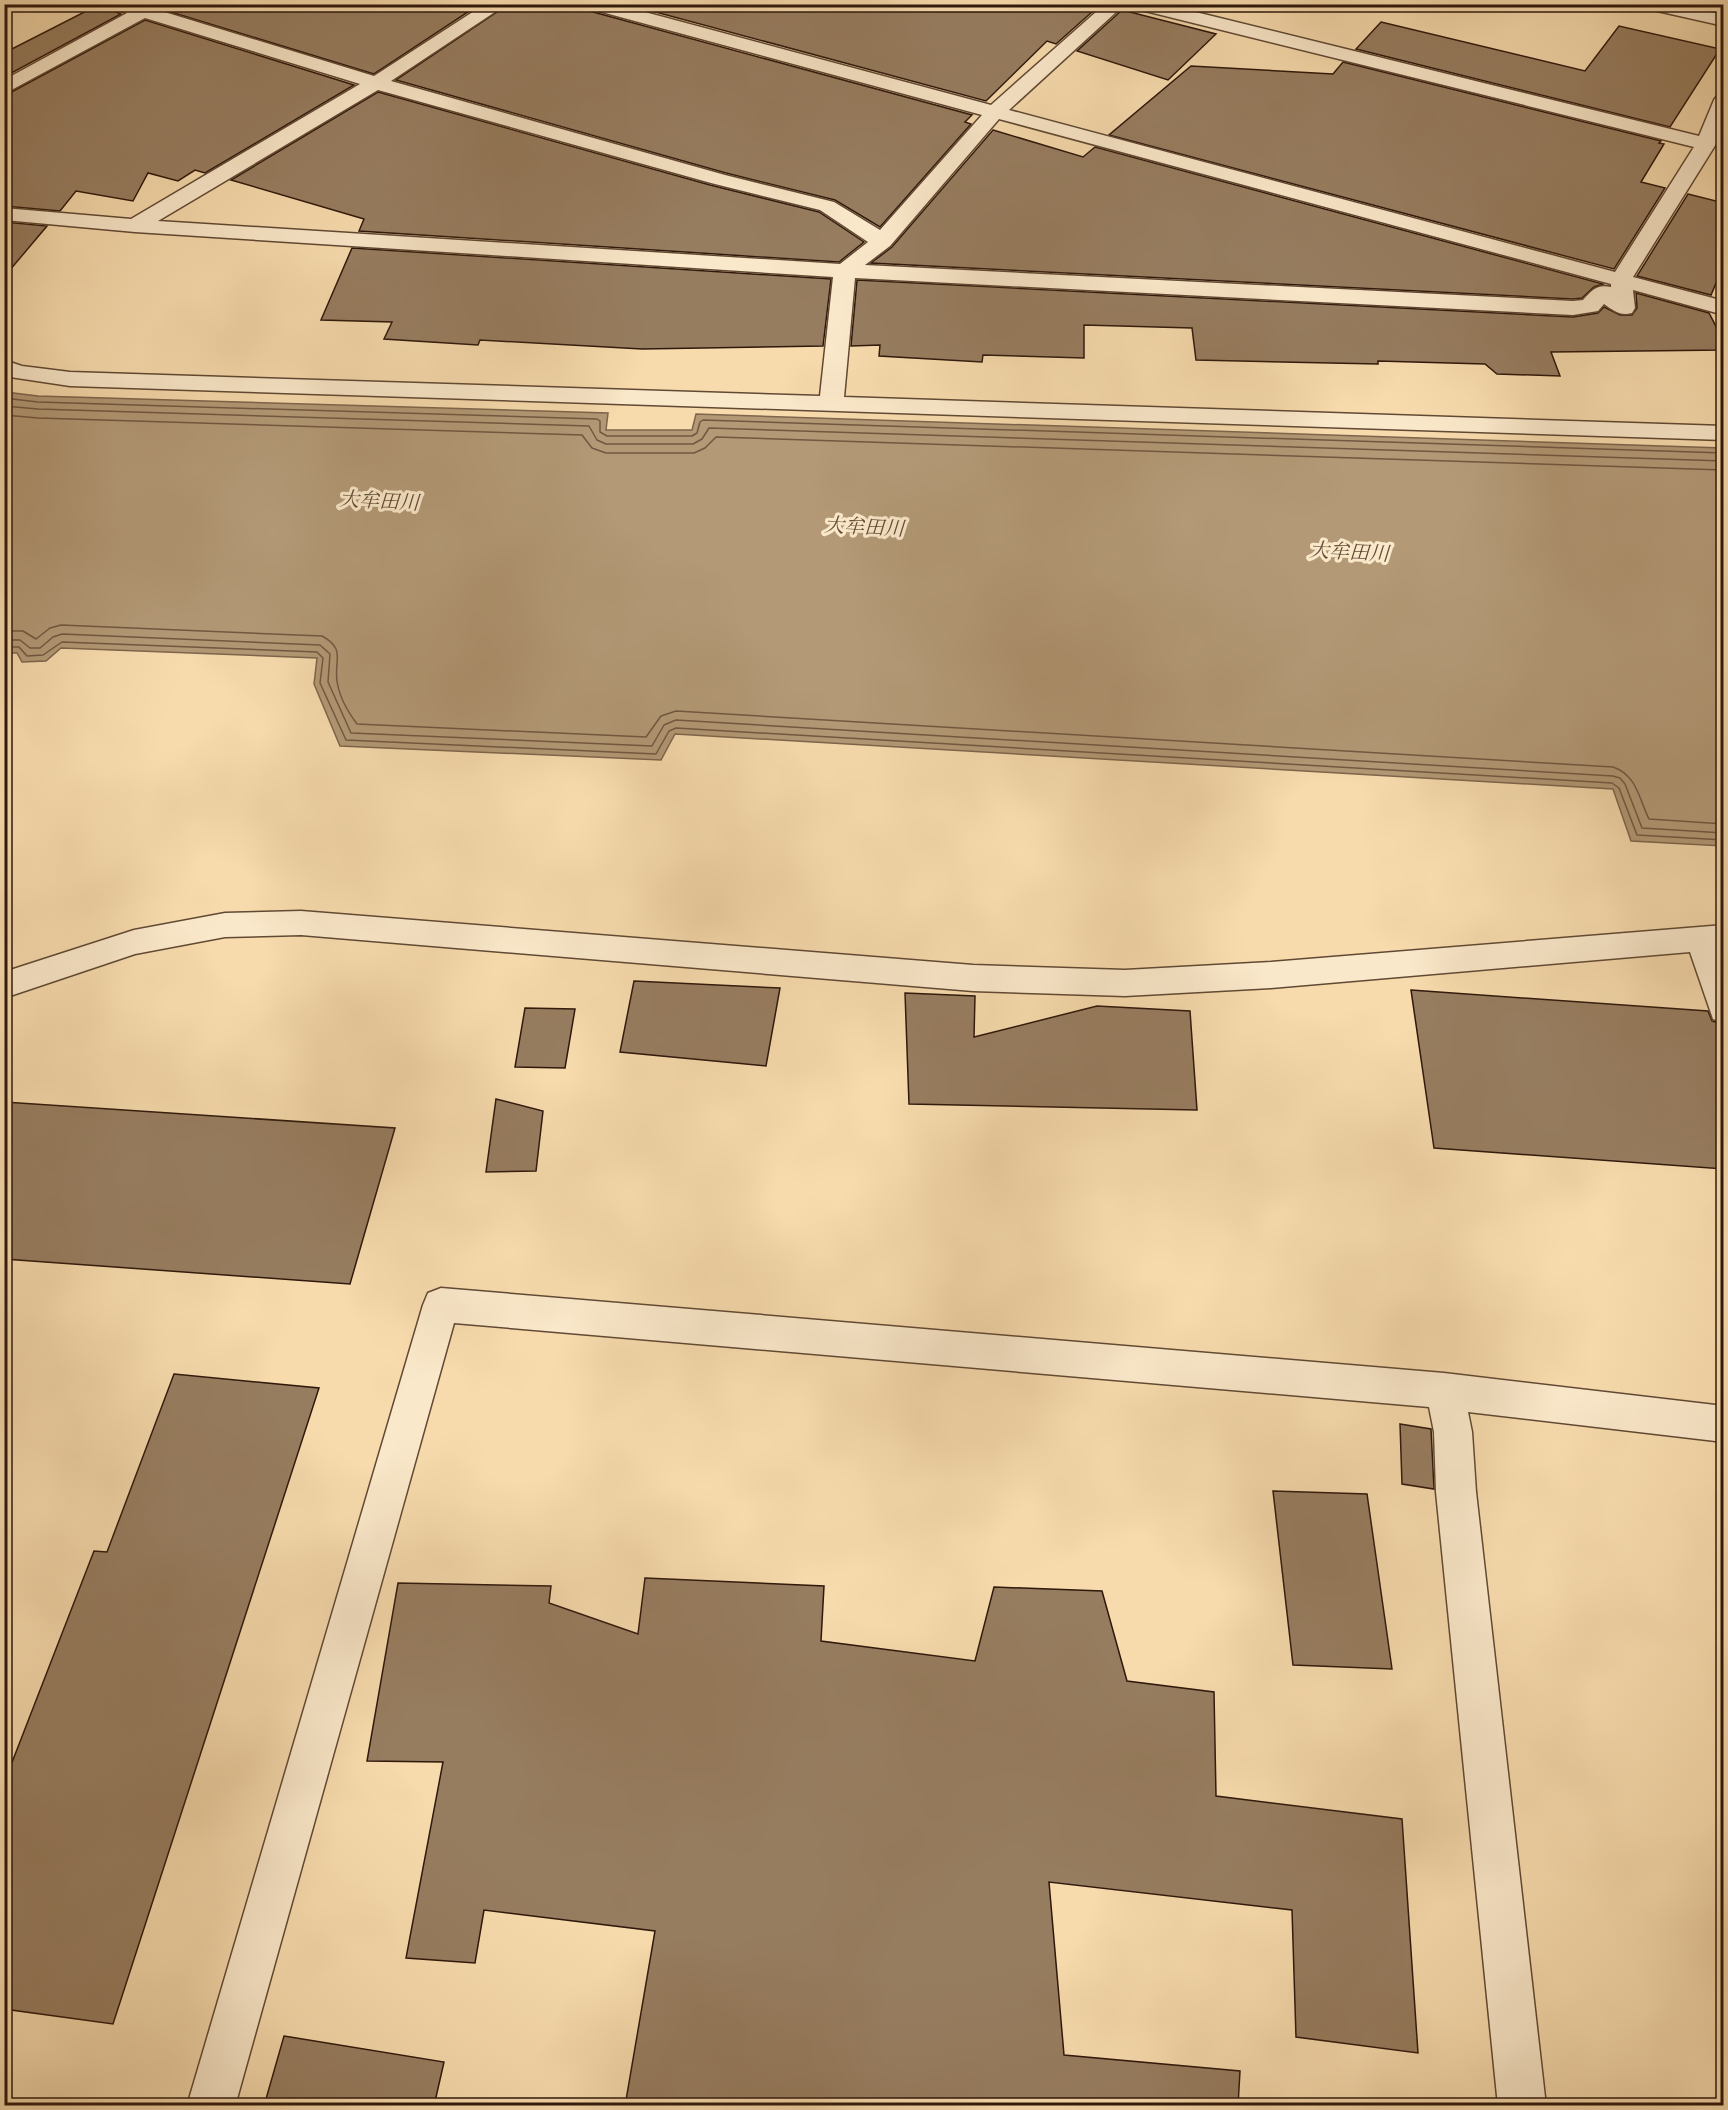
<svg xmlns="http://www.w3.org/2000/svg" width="1728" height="2110" font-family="'IM FELL French Canon','Noto Serif JP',serif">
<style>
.water{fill:#b39976;stroke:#7e654c;stroke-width:1.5}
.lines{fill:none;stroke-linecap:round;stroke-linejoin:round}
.shore{stroke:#715841;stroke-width:1.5}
.building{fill:#977d60;stroke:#2f180c;stroke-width:1.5}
.minor-casing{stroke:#614934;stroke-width:3}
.minor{fill:#fae8ca;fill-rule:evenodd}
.labels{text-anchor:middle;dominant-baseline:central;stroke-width:6;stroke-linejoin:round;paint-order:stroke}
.far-water-label{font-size:20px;font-style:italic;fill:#644c36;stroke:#fae8ca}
</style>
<rect width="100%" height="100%" fill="#f7dbad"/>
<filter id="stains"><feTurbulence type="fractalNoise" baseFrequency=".00333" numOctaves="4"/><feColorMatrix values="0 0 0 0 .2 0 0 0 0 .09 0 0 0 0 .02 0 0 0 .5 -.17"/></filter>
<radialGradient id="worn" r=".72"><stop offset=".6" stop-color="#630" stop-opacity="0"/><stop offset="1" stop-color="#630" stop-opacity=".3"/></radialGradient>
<path class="water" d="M 5,392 L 38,396 L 608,413 L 606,430 L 692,430 L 696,414 L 1723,448 L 1723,846 L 1631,841 L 1613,789 L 675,734 L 661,760 L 340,746 L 314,684 L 317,658 L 61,648 L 46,661 L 22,662 L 17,653 L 5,653 Z"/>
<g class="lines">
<g class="shore">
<path d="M 4,398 L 38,402 L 597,419 L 600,421 L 600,432 L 607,436 L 692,436 L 697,433 L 700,422 L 703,420 L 1724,453"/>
<path d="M 4,406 L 38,409 L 589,426 L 597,440 L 606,444 L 693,444 L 702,439 L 709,428 L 1724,461"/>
<path d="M 4,415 L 38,418 L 582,435 L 592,448 L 606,453 L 694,453 L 705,448 L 716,437 L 1724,470"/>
<path d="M 4,631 L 23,631 L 36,639 L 50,628 L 61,625 L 322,636 C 346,649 334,660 337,681 C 339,696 348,712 357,724 L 646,737 L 661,716 L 676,711 L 1613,767 C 1637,775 1639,799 1649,819 L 1724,824"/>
<path d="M 4,640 L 20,640 L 30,648 L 40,648 L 53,637 L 62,634 L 320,645 L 330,654 L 328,682 L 351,733 L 652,746 L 664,725 L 676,720 L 1613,776 L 1620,778 L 1625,784 L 1642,828 L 1724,833"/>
<path d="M 4,647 L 19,647 L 27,656 L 43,655 L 62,642 L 317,652 L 323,658 L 320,683 L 346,740 L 656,754 L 669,731 L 676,728 L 1612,783 L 1619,788 L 1637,835 L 1724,840"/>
</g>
</g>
<g class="building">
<path d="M 100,4 L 107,4 L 111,10 L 121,14 L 4,77 L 4,53 Z"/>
<path d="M 163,4 L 480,4 L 374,74 L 161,9 Z"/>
<path d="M 509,4 L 582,4 L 586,10 L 972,115 L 965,122 L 971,124 L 880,227 L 835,200 L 726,173 L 396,80 Z"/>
<path d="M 626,4 L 1101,4 L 1056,44 L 1047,41 L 986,101 Z"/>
<path d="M 1122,10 L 1216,34 L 1168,80 L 1077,51 Z"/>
<path d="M 145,20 L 354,85 L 205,173 L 195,170 L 178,181 L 148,173 L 133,201 L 76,191 L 60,211 L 4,206 L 4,96 Z"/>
<path d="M 1381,22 L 1585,71 L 1619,26 L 1720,49 L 1670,127 L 1356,49 Z"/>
<path d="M 1343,62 L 1661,141 L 1659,143 L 1664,144 L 1641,182 L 1665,188 L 1614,269 L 1109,135 L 1191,66 L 1333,74 Z"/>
<path d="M 378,92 L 710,185 L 819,212 L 864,242 L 839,262 L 359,231 L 364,219 L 231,180 Z"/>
<path d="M 993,130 L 1083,157 L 1095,147 L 1603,284 L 1594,287 L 1582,298 L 1573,299 L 871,263 L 892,247 Z"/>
<path d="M 1688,194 L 1724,203 L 1724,264 L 1711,295 L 1637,276 Z"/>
<path d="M 4,222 L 47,226 L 4,277 Z"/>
<path d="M 352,248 L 831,279 L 823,346 L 642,349 L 480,340 L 478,345 L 384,339 L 392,322 L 321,320 Z"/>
<path d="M 857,280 L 1573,317 L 1598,313 L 1604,307 L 1620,315 L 1632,315 L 1637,308 L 1636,293 L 1709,313 L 1724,342 L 1724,350 L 1551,352 L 1560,376 L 1497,374 L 1485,364 L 1378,361 L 1378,364 L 1196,360 L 1192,328 L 1084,325 L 1084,358 L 983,355 L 982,362 L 879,356 L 880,345 L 851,346 Z"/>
<path d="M 634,981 L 780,988 L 766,1066 L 620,1052 Z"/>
<path d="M 1411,990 L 1708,1011 L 1712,1021 L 1724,1025 L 1724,1169 L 1434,1148 Z"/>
<path d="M 905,993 L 975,996 L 974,1037 L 1097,1006 L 1190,1011 L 1197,1110 L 909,1104 Z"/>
<path d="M 525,1008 L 575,1009 L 565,1068 L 515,1067 Z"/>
<path d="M 496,1099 L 543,1111 L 536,1171 L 486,1172 Z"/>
<path d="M 4,1102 L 395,1128 L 350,1284 L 4,1259 Z"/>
<path d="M 174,1374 L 319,1388 L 113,2024 L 4,2009 L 4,1783 L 94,1551 L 107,1552 Z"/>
<path d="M 1400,1424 L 1431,1429 L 1434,1489 L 1402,1484 Z"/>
<path d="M 1273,1491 L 1367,1494 L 1392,1669 L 1293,1665 Z"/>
<path d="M 645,1578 L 824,1586 L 821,1641 L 975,1661 L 994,1587 L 1102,1591 L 1127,1681 L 1214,1692 L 1216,1796 L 1402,1819 L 1418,2053 L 1296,2037 L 1292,1910 L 1049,1882 L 1064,2055 L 1240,2071 L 1238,2106 L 625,2106 L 655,1931 L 484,1910 L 475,1963 L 406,1958 L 443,1762 L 367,1761 L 398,1583 L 551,1586 L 549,1603 L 638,1634 Z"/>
<path d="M 284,2036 L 444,2062 L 434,2106 L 264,2106 Z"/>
</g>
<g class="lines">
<defs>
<g id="minor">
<path d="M 109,4 L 161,4 L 158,10 L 374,76 L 485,4 L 507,4 L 391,81 L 725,175 L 834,202 L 880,230 L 982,115 L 587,8 L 584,4 L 615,4 L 991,105 L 1105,4 L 1125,4 L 1009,110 L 1615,272 L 1694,147 L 1133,8 L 1130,4 L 1163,4 L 1699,136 L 1714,100 L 1717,96 L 1724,94 L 1724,125 L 1716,144 L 1633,277 L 1724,301 L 1724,315 L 1633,290 L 1635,308 L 1632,313 C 1620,316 1614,311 1604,304 L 1598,311 L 1573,315 L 855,278 L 844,397 L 1724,426 L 1724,440 L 70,386 L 10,377 L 4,375 L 4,360 L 22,366 L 70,372 L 820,396 L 833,277 L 135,232 L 4,220 L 4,208 L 131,219 L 360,84 L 145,18 L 4,94 L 4,80 L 127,13 L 112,8 ZM 378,90 L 711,183 L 820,210 L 868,242 L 840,264 L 158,221 ZM 999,119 L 1611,284 L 1611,287 C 1597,284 1592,290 1583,300 L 1573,301 L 865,265 L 890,246 Z"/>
<path d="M 1641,4 L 1676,4 L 1724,15 L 1724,26 L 1644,8 Z"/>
<path d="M 301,911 L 973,965 L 1125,970 L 1271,962 L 1724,925 L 1724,949 L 1720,949 L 1724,959 L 1724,1023 L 1713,1019 L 1690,952 L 1271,988 L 1125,996 L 973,991 L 301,935 L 225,937 L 135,954 L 4,998 L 4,972 L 134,930 L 225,913 Z"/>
<path d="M 441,1288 L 1444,1373 L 1724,1406 L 1724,1442 L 1468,1412 L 1472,1432 L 1476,1492 L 1546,2106 L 1498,2106 L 1436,1492 L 1434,1432 L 1429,1407 L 454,1323 L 235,2106 L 187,2106 L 423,1305 L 428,1293 Z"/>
</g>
</defs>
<use href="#minor" class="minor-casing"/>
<use href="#minor" class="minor"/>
</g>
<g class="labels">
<g class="far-water-label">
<text transform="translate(379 501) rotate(3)">大牟田川</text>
<text transform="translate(864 527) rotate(3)">大牟田川</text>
<text transform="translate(1349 552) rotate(3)">大牟田川</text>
</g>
</g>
<rect width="1728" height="2110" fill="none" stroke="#f7dbad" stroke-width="24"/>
<rect x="6" y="6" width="1716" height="2098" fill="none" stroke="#2f180c" stroke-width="3"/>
<rect x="12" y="12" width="1704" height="2086" fill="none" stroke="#2f180c" stroke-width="1.5"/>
<rect width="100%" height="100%" filter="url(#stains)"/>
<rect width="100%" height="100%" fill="url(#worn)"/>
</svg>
